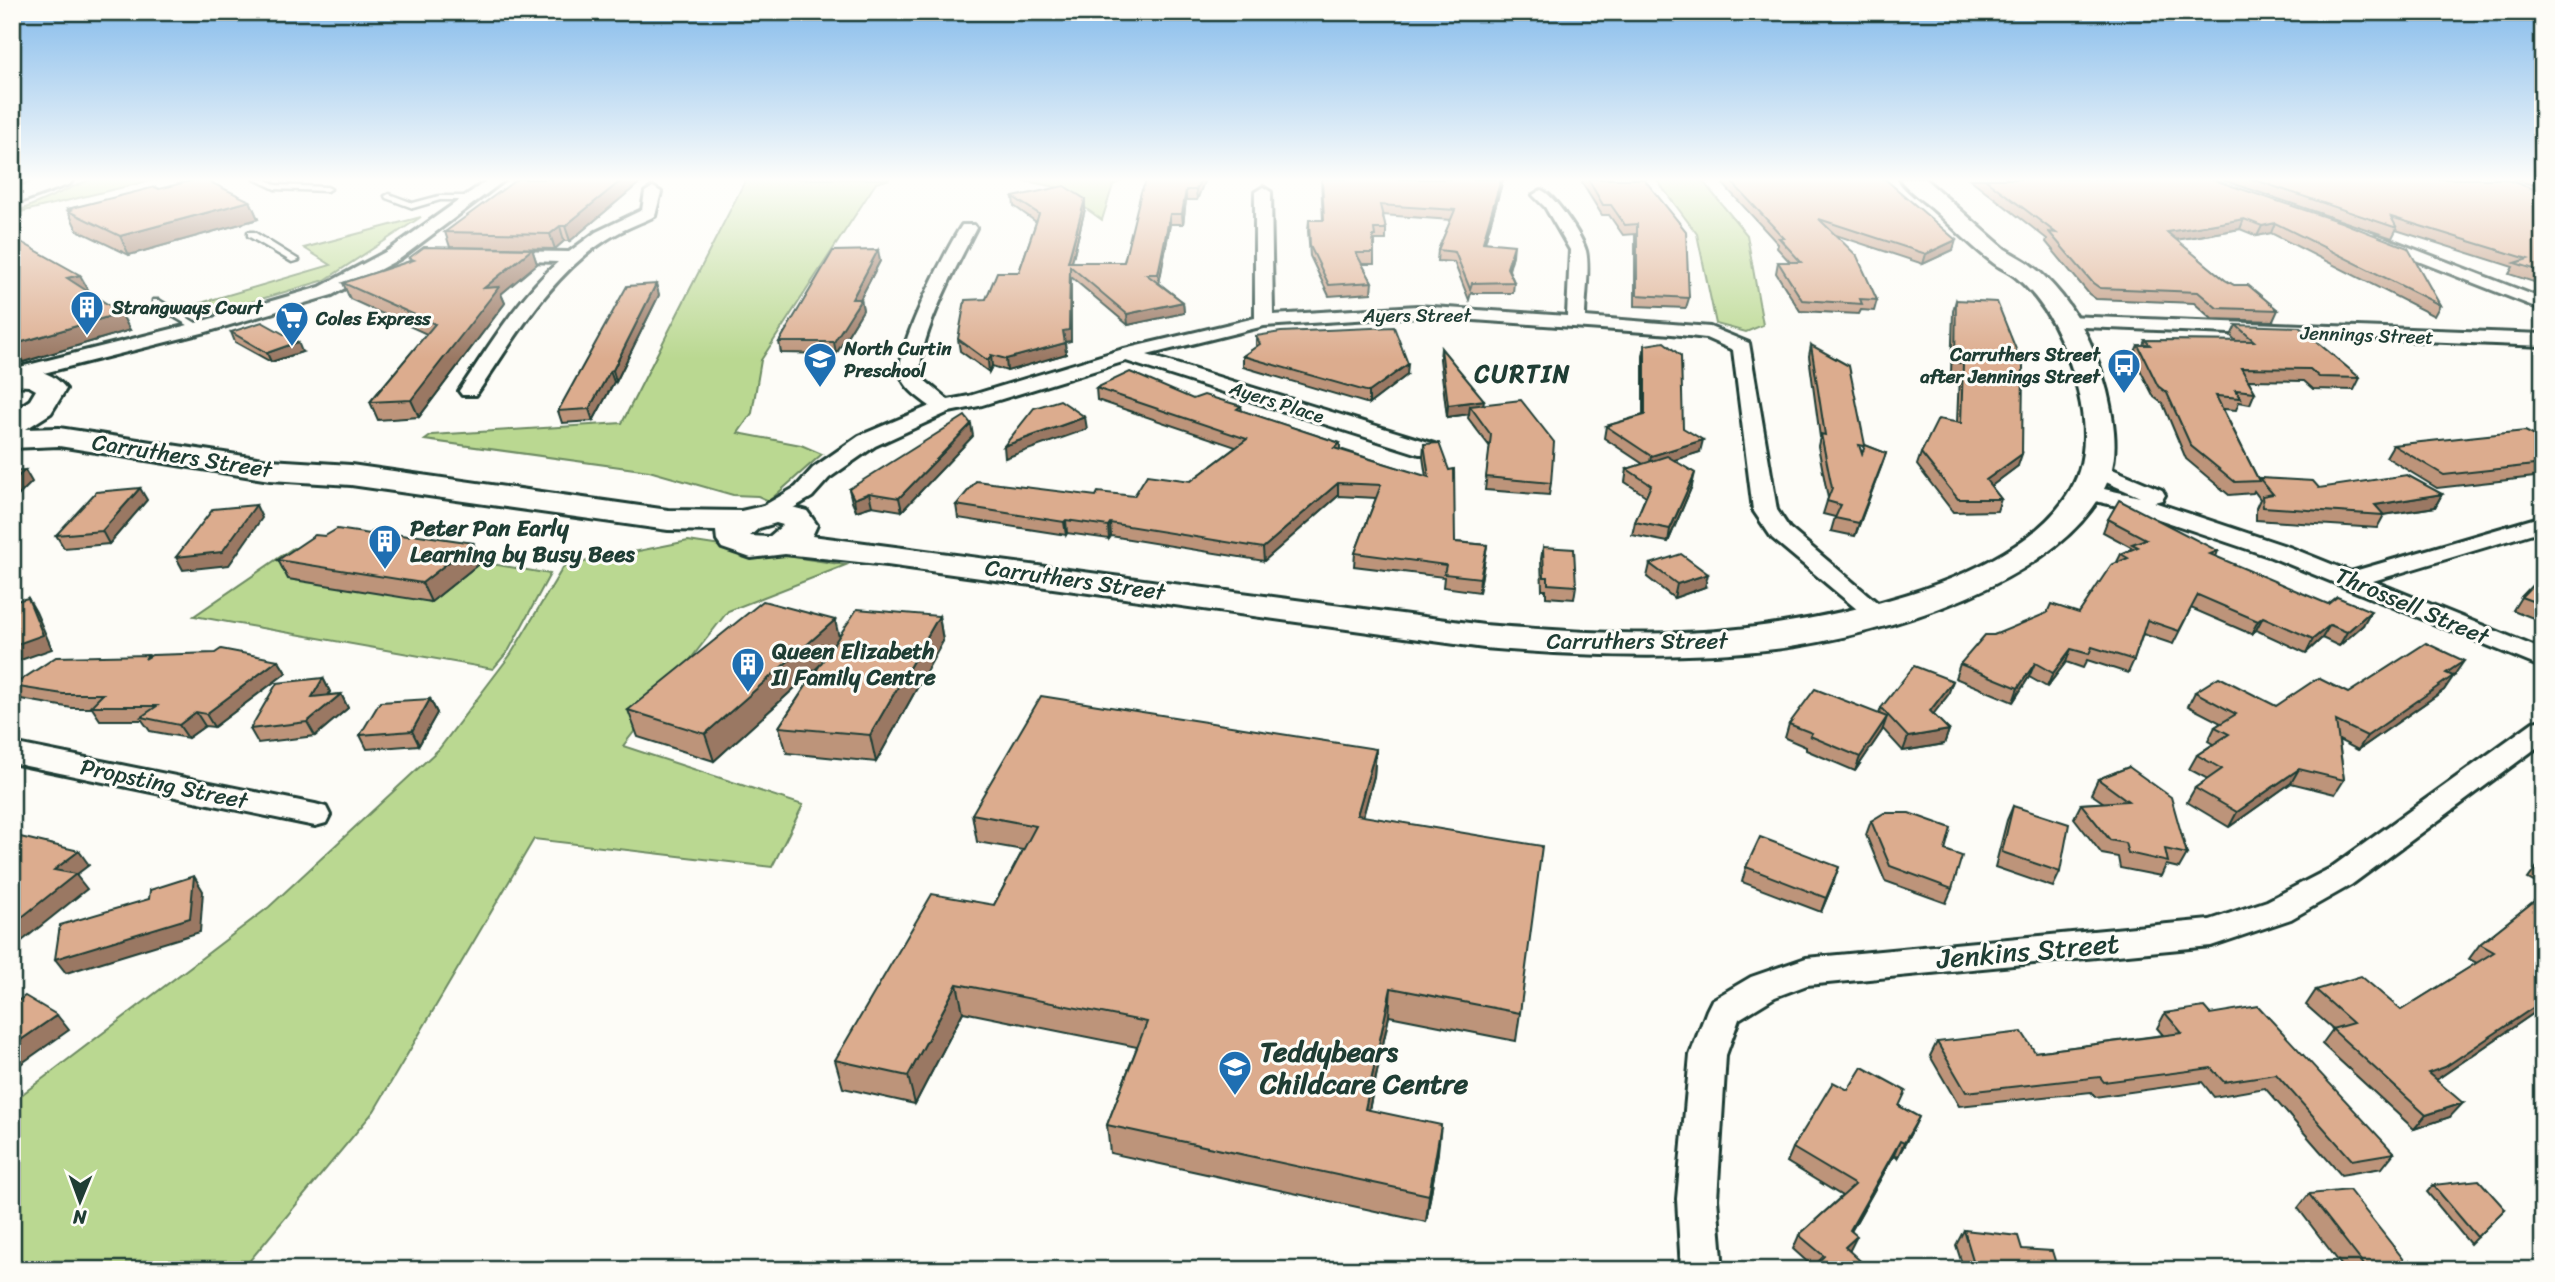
<svg xmlns="http://www.w3.org/2000/svg" width="2555" height="1282" font-family="Sriracha,sans-serif">
<style>
.green{fill:#bad891;stroke:#6c8a62;stroke-width:2}
.lines{fill:none;stroke-linecap:round;stroke-linejoin:round}
.lane-casing{stroke:#1f3d34;stroke-width:5}
.street-casing{stroke:#1f3d34;stroke-width:6}
.secondary-casing{stroke:#1f3d34;stroke-width:6}
.lane{fill:#fdfcf7;fill-rule:evenodd}
.street{fill:#fdfcf7;fill-rule:evenodd}
.secondary{fill:#fdfcf7;fill-rule:evenodd}
.wall{fill:#bd947a;stroke:#1f3d34;stroke-width:2;fill-rule:evenodd}
.shaded-wall{fill:#9a7863;stroke:#1f3d34;stroke-width:2}
.building{fill:#dcac8e;stroke:#1f3d34;stroke-width:2;fill-rule:evenodd}
.labels{text-anchor:middle;dominant-baseline:central;stroke-width:6;stroke-linejoin:round;paint-order:stroke}
.far-poi-label{font-size:19px;font-weight:bold;fill:#1f3d34;stroke:#fdfcf7;text-anchor:start}
.far-street-label{font-size:19px;fill:#1f3d34;stroke:#fdfcf7}
.street-label{font-size:23px;fill:#1f3d34;stroke:#fdfcf7}
.poi-label{font-size:23px;font-weight:bold;fill:#1f3d34;stroke:#fdfcf7;text-anchor:start}
.far-district-label{font-size:24px;font-weight:bold;letter-spacing:2px;fill:#1f3d34;stroke:#fdfcf7}
.near-street-label{font-size:28px;fill:#1f3d34;stroke:#fdfcf7}
.near-poi-label{font-size:28px;font-weight:bold;fill:#1f3d34;stroke:#fdfcf7;text-anchor:start}
</style>
<rect width="100%" height="100%" fill="#fdfcf7"/>
<filter id="ink" filterUnits="userSpaceOnUse"><feTurbulence type="fractalNoise" baseFrequency=".0143" numOctaves="2"/><feDisplacementMap in="SourceGraphic" scale="14" xChannelSelector="R" yChannelSelector="G"/><feConvolveMatrix kernelMatrix="1 2 1 2 8 2 1 2 1" color-interpolation-filters="sRGB"/></filter>
<g filter="url(#ink)">
<g class="green">
<path d="M 91,179 L 157,179 L 12,214 Z"/>
<path d="M 746,179 L 890,179 L 876,183 L 761,360 L 752,413 L 738,433 L 801,445 L 822,454 L 769,501 L 758,496 L 733,495 L 649,471 L 425,440 L 432,435 L 622,423 Z"/>
<path d="M 1015,179 L 1124,179 L 1113,185 L 1102,220 L 1056,187 Z"/>
<path d="M 1656,179 L 1701,179 L 1747,235 L 1763,325 L 1746,332 L 1716,324 L 1697,234 Z"/>
<path d="M 421,217 L 325,280 L 214,313 L 197,304 L 331,265 L 304,248 Z"/>
<path d="M 688,541 L 846,565 L 728,611 L 623,746 L 803,805 L 772,867 L 534,839 L 374,1111 L 242,1270 L 12,1270 L 12,1102 L 269,907 L 439,749 L 511,654 L 564,566 Z"/>
<path d="M 293,548 L 337,554 L 430,602 L 481,562 L 550,574 L 509,650 L 493,669 L 194,616 Z"/>
</g>
<g class="lines">
<defs>
<g id="lane">
<path d="M 254,179 L 265,179 L 276,185 L 327,187 L 331,189 L 327,191 L 275,189 Z"/>
<path d="M 389,194 L 413,203 L 439,196 L 474,196 L 478,198 L 474,200 L 440,200 L 413,208 L 386,198 L 385,196 Z"/>
<path d="M 248,232 L 254,232 L 299,260 L 292,262 L 248,236 Z"/>
<path d="M 153,300 L 159,300 L 204,328 L 196,330 L 153,304 Z"/>
</g>
<g id="street">
<path d="M 489,179 L 506,179 L 401,258 L 332,295 L 206,332 L 12,381 L 12,369 L 192,324 L 320,287 L 389,250 Z"/>
<path d="M 653,187 L 661,192 L 655,216 C 638,224 621,230 606,240 C 548,277 514,340 476,395 L 462,395 L 459,391 C 489,346 518,298 558,262 L 499,260 L 491,255 L 493,251 L 569,252 L 596,232 L 642,210 L 645,192 Z"/>
<path d="M 1263,187 L 1271,192 L 1273,315 L 1417,306 L 1567,316 L 1570,250 L 1545,207 L 1533,195 L 1541,190 C 1554,194 1583,238 1586,251 C 1590,268 1585,298 1585,317 L 1710,327 L 1749,343 L 1777,510 L 1789,528 L 1893,616 L 1889,621 L 1880,624 L 1871,621 L 1772,538 L 1753,510 L 1733,350 L 1706,338 L 1672,334 L 1417,316 L 1264,326 L 1147,355 L 1435,444 L 1438,449 L 1435,454 L 1419,454 L 1126,361 L 979,406 L 949,412 L 875,446 L 829,478 L 812,497 L 774,519 L 758,519 L 754,514 L 758,509 L 796,487 L 813,468 L 859,436 L 930,406 C 919,398 904,388 901,374 C 894,350 947,248 962,225 L 974,225 L 976,228 C 962,256 909,352 923,379 L 948,400 L 969,396 L 1120,350 L 1255,318 L 1255,192 Z"/>
<path d="M 2378,235 L 2543,299 L 2543,310 L 2372,243 L 2370,240 L 2372,237 Z"/>
<path d="M 2066,316 L 2543,334 L 2543,346 L 2060,326 L 2057,322 Z"/>
<path d="M 2098,463 L 2162,490 L 2165,495 L 2162,500 L 2154,502 L 2289,547 L 2351,572 L 2543,516 L 2543,530 L 2373,581 L 2543,650 L 2543,668 L 2271,557 L 2126,508 L 2078,497 L 2075,492 L 2078,487 L 2086,485 L 2140,497 L 2090,475 L 2087,470 L 2090,465 Z"/>
<path d="M 2543,720 L 2543,743 L 2351,885 L 2291,919 L 2223,942 L 2211,946 L 1807,985 L 1775,997 L 1739,1019 L 1726,1055 L 1717,1199 L 1723,1270 L 1681,1270 L 1677,1199 L 1690,1055 L 1707,1010 L 1712,1000 L 1751,977 L 1806,958 L 2210,920 L 2267,901 L 2329,869 L 2533,722 Z"/>
<path d="M 12,743 L 315,804 L 326,807 L 330,815 L 326,823 L 315,826 L 12,763 Z"/>
</g>
<g id="secondary">
<path d="M 41,179 L 73,179 L 70,184 L 12,205 L 12,190 Z"/>
<path d="M 1900,179 L 1925,179 C 1952,202 1978,226 2005,249 C 2014,255 2024,259 2032,266 C 2043,274 2053,285 2062,296 C 2084,324 2098,357 2107,391 C 2113,417 2119,449 2110,475 C 2073,581 1876,637 1775,649 C 1678,660 1582,656 1484,648 L 887,565 L 785,554 L 751,558 L 722,548 L 717,541 L 716,531 L 668,530 L 351,485 L 270,480 L 59,446 L 12,448 L 12,412 L 30,400 L 36,390 L 29,386 L 12,385 L 12,367 C 33,369 53,371 66,389 L 51,413 L 26,429 L 59,428 L 270,460 L 351,465 L 668,510 L 741,511 L 777,503 L 807,511 L 817,525 L 812,536 L 1484,625 C 1549,630 1614,635 1680,633 C 1785,631 2041,588 2079,471 C 2092,431 2077,375 2060,338 C 2050,315 2036,295 2017,278 C 2009,271 1999,268 1991,261 C 1971,246 1954,228 1935,211 C 1924,201 1909,192 1900,179 ZM 776,523 L 783,525 L 769,537 L 750,536 L 759,528 Z"/>
</g>
</defs>
<use href="#lane" class="lane-casing"/>
<use href="#street" class="street-casing"/>
<use href="#secondary" class="secondary-casing"/>
<use href="#lane" class="lane"/>
<use href="#street" class="street"/>
<use href="#secondary" class="secondary"/>
</g>
<g class="wall">
<path d="M 644,179 L 570,241 L 564,241 L 555,249 L 450,247 L 445,232 Z"/>
<path d="M 1147,179 L 1205,179 L 1197,200 L 1186,200 L 1183,224 L 1170,224 L 1159,283 L 1183,302 L 1184,313 L 1128,325 L 1071,277 L 1071,341 L 1065,342 L 1066,354 L 1007,371 L 992,366 L 989,372 L 960,351 L 958,339 L 986,299 L 1019,272 L 1036,222 L 1014,206 L 1013,197 L 1085,199 L 1085,209 L 1072,262 L 1124,262 Z"/>
<path d="M 1321,179 L 1505,179 L 1503,180 L 1485,242 L 1513,255 L 1509,270 L 1514,282 L 1513,293 L 1471,293 L 1469,300 L 1454,262 L 1437,261 L 1438,250 L 1451,220 L 1383,215 L 1386,229 L 1386,240 L 1375,240 L 1375,246 L 1374,246 L 1374,264 L 1362,264 L 1372,282 L 1371,293 L 1329,296 L 1310,256 L 1308,231 L 1309,220 L 1323,220 Z"/>
<path d="M 1583,179 L 1644,179 L 1689,298 L 1686,308 L 1635,306 L 1635,234 L 1623,235 L 1609,215 L 1602,215 L 1582,183 Z"/>
<path d="M 1724,179 L 1885,179 L 1953,250 L 1923,264 L 1836,235 L 1877,300 L 1874,311 L 1861,310 L 1859,314 L 1800,311 L 1776,273 L 1778,262 L 1790,262 L 1777,248 L 1778,244 L 1723,184 Z"/>
<path d="M 1970,179 L 2211,179 L 2440,305 L 2434,316 L 2271,233 L 2257,236 L 2240,229 L 2176,240 L 2225,280 L 2278,310 L 2273,321 L 2212,319 L 2194,303 L 2096,299 L 2089,294 L 2046,242 L 2047,239 Z"/>
<path d="M 2220,179 L 2504,179 L 2543,192 L 2543,285 L 2509,274 L 2513,267 L 2396,230 L 2392,238 Z"/>
<path d="M 2512,179 L 2543,179 L 2543,188 Z"/>
<path d="M 159,189 L 250,201 L 258,219 L 129,255 L 77,230 L 68,211 L 69,211 L 68,209 Z"/>
<path d="M 12,237 L 89,291 L 88,291 L 130,330 L 23,362 L 12,363 Z"/>
<path d="M 532,249 L 537,264 L 501,294 L 505,303 L 419,417 L 378,420 L 370,402 L 427,334 L 350,299 L 343,283 L 410,261 L 409,258 Z"/>
<path d="M 880,261 L 860,299 L 861,299 L 863,310 L 836,354 L 781,353 L 779,342 Z"/>
<path d="M 656,284 L 659,295 L 616,382 L 614,382 L 593,421 L 562,423 L 558,411 Z"/>
<path d="M 1956,300 L 2018,466 L 1991,486 L 2001,499 L 1997,511 L 1953,512 L 1917,465 L 1921,453 L 1957,422 L 1959,375 L 1951,374 L 1953,311 Z"/>
<path d="M 2236,325 L 2360,378 L 2354,390 L 2313,389 L 2304,381 L 2248,380 L 2255,392 L 2250,404 L 2239,402 L 2236,410 L 2223,409 L 2258,479 L 2259,478 L 2319,488 L 2442,494 L 2435,507 L 2384,515 L 2377,528 L 2256,520 L 2256,508 L 2260,499 L 2254,491 L 2253,493 L 2229,495 L 2186,459 L 2163,404 L 2154,397 L 2133,356 L 2138,345 L 2143,345 L 2145,340 L 2236,341 L 2231,336 Z"/>
<path d="M 231,332 L 302,352 L 271,362 L 235,342 Z"/>
<path d="M 1256,336 L 1407,375 L 1369,404 L 1243,367 L 1243,356 L 1256,347 Z"/>
<path d="M 1645,345 L 1683,428 L 1700,452 L 1673,460 L 1692,486 L 1668,542 L 1632,535 L 1635,522 L 1646,496 L 1625,482 L 1627,469 L 1643,464 L 1604,438 L 1606,426 L 1643,415 L 1643,356 Z"/>
<path d="M 1811,345 L 1865,445 L 1886,453 L 1855,536 L 1831,531 L 1835,517 L 1823,514 L 1828,498 L 1818,446 L 1820,437 L 1809,356 ZM 1859,445 L 1865,446 L 1862,454 Z"/>
<path d="M 1441,348 L 1483,405 L 1551,483 L 1549,495 L 1485,490 L 1490,447 L 1468,418 L 1469,414 L 1447,417 L 1440,359 Z"/>
<path d="M 1096,388 L 1241,406 L 1242,411 L 1340,443 L 1340,449 L 1426,477 L 1423,457 L 1424,444 L 1455,542 L 1487,545 L 1479,592 L 1443,587 L 1444,577 L 1354,566 L 1355,553 L 1376,498 L 1338,496 L 1264,561 L 1111,536 L 1109,539 L 1067,533 L 1066,535 L 958,518 L 956,505 L 1096,496 L 1134,496 L 1191,481 L 1236,447 L 1097,400 Z"/>
<path d="M 973,436 L 902,511 L 872,506 L 856,511 L 852,502 L 849,489 Z"/>
<path d="M 2543,440 L 2543,476 L 2437,488 L 2386,457 L 2393,445 Z"/>
<path d="M 147,500 L 109,544 L 64,548 L 56,535 Z"/>
<path d="M 2108,519 L 2218,551 L 2216,557 L 2363,625 L 2339,646 L 2322,638 L 2306,653 L 2256,630 L 2251,634 L 2191,608 L 2173,644 L 2143,634 L 2134,660 L 2128,673 L 2087,660 L 2083,668 L 2066,662 L 2047,687 L 2029,677 L 2013,702 L 1955,678 L 1960,664 L 1994,635 L 2079,613 L 2117,562 L 2121,554 L 2130,550 L 2131,547 L 2103,532 Z"/>
<path d="M 370,534 L 473,543 L 481,562 L 431,602 L 288,579 L 278,560 Z"/>
<path d="M 1543,547 L 1576,586 L 1574,599 L 1546,597 L 1546,590 L 1542,590 L 1541,559 Z"/>
<path d="M 1650,564 L 1705,587 L 1674,598 L 1647,577 Z"/>
<path d="M 2543,574 L 2543,622 L 2513,610 L 2521,597 Z"/>
<path d="M 939,616 L 943,641 L 876,762 L 787,753 L 779,727 L 819,666 L 714,761 L 638,737 L 628,710 L 839,636 Z"/>
<path d="M 148,655 L 149,656 L 278,660 L 286,673 L 214,727 L 205,726 L 188,738 L 150,731 L 142,720 L 100,720 L 92,708 L 72,708 L 21,699 L 12,687 L 12,685 Z"/>
<path d="M 2456,675 L 2452,677 L 2444,690 L 2358,750 L 2339,740 L 2344,780 L 2335,794 L 2291,783 L 2229,827 L 2187,802 L 2195,788 L 2208,779 L 2189,769 L 2197,755 L 2213,744 L 2208,741 L 2215,727 L 2221,723 L 2188,706 L 2195,692 L 2276,706 Z"/>
<path d="M 323,678 L 330,692 L 328,695 L 341,694 L 348,708 L 315,736 L 258,743 L 250,729 Z"/>
<path d="M 1948,695 L 1933,714 L 1949,730 L 1944,744 L 1903,751 L 1883,729 L 1855,771 L 1806,750 L 1806,747 L 1785,738 L 1789,724 L 1879,714 L 1881,708 Z"/>
<path d="M 430,699 L 437,713 L 419,745 L 367,749 L 360,735 Z"/>
<path d="M 1376,749 L 1374,776 L 1363,816 L 1520,1013 L 1516,1041 L 1389,1016 L 1369,1110 L 1438,1152 L 1426,1222 L 1110,1153 L 1107,1125 L 1137,1047 L 963,1012 L 915,1104 L 843,1088 L 835,1060 L 994,905 L 1023,850 L 977,842 L 972,814 Z"/>
<path d="M 2129,767 L 2187,854 L 2179,868 L 2166,865 L 2161,876 L 2120,868 L 2118,857 L 2102,854 L 2074,818 L 2081,804 L 2104,803 L 2091,794 L 2098,779 Z"/>
<path d="M 2013,806 L 2060,872 L 2053,887 L 1995,867 L 2007,820 Z"/>
<path d="M 1871,821 L 1945,850 L 1952,889 L 1946,903 L 1885,881 L 1866,835 Z"/>
<path d="M 2543,861 L 2543,887 L 2528,879 L 2539,864 Z"/>
<path d="M 1746,867 L 1834,881 L 1821,912 L 1742,882 Z"/>
<path d="M 2543,894 L 2537,1011 L 2436,1080 L 2450,1117 L 2414,1129 L 2322,1044 L 2333,1029 L 2306,1005 L 2316,990 L 2401,1010 L 2477,963 L 2469,959 L 2480,944 Z"/>
<path d="M 2165,1013 L 2210,1014 L 2394,1153 L 2382,1168 L 2341,1175 L 2265,1088 L 2214,1097 L 2202,1082 L 2095,1097 L 2091,1092 L 1959,1106 L 1930,1056 L 1937,1042 L 2035,1052 L 2163,1035 L 2157,1028 Z"/>
<path d="M 1848,1090 L 1900,1106 L 1912,1131 L 1897,1158 L 1894,1155 L 1851,1231 L 1850,1250 L 1813,1267 L 1793,1249 L 1799,1235 L 1842,1196 L 1787,1162 L 1793,1148 Z"/>
<path d="M 2433,1185 L 2505,1209 L 2470,1244 L 2427,1192 Z"/>
<path d="M 2309,1194 L 2412,1270 L 2345,1270 L 2298,1208 Z"/>
<path d="M 1964,1230 L 2022,1249 L 2058,1270 L 1964,1270 L 1956,1245 Z"/>
</g>
<g class="shaded-wall">
<path d="M 623,179 L 644,179 L 570,241 L 565,226 Z"/>
<path d="M 1201,179 L 1205,179 L 1197,200 L 1196,190 Z"/>
<path d="M 1501,179 L 1505,179 L 1503,180 L 1482,252 L 1483,242 Z"/>
<path d="M 1186,190 L 1186,200 L 1183,224 L 1182,214 Z"/>
<path d="M 1085,199 L 1085,209 L 1070,269 L 1071,341 L 1064,342 L 1063,331 L 1068,262 Z"/>
<path d="M 250,201 L 258,219 L 129,255 L 120,236 Z"/>
<path d="M 1170,214 L 1170,224 L 1159,284 L 1158,274 Z"/>
<path d="M 2244,219 L 2240,229 L 2163,242 L 2167,232 Z"/>
<path d="M 2275,223 L 2271,233 L 2257,236 L 2262,226 Z"/>
<path d="M 560,226 L 564,241 L 555,249 L 550,234 Z"/>
<path d="M 1956,240 L 1953,250 L 1923,264 L 1926,254 Z"/>
<path d="M 1514,245 L 1513,255 L 1506,278 L 1507,268 Z"/>
<path d="M 532,249 L 537,264 L 501,294 L 505,303 L 419,417 L 411,400 L 484,288 Z"/>
<path d="M 878,250 L 880,261 L 855,309 L 861,299 L 863,310 L 836,354 L 834,342 L 852,299 Z"/>
<path d="M 80,275 L 89,291 L 76,295 L 67,278 Z"/>
<path d="M 656,284 L 659,295 L 616,382 L 613,370 Z"/>
<path d="M 1183,302 L 1184,313 L 1128,325 L 1127,314 Z"/>
<path d="M 121,313 L 130,330 L 23,362 L 12,345 Z"/>
<path d="M 298,342 L 302,352 L 271,362 L 267,353 Z"/>
<path d="M 1065,343 L 1066,354 L 1007,371 L 1006,359 Z"/>
<path d="M 991,355 L 992,366 L 989,372 L 988,361 Z"/>
<path d="M 1408,364 L 1407,375 L 1369,404 L 1369,392 Z"/>
<path d="M 610,371 L 614,382 L 593,421 L 589,409 Z"/>
<path d="M 1484,400 L 1482,412 L 1470,406 L 1469,414 L 1447,417 L 1448,405 Z"/>
<path d="M 1085,417 L 1087,429 L 1005,458 L 1004,446 Z"/>
<path d="M 971,424 L 973,436 L 902,511 L 899,498 Z"/>
<path d="M 1703,440 L 1700,452 L 1649,468 L 1651,456 Z"/>
<path d="M 1886,453 L 1882,465 L 1855,536 L 1859,523 Z"/>
<path d="M 2022,454 L 2018,466 L 1982,493 L 1986,480 Z"/>
<path d="M 25,470 L 32,482 L 12,502 L 12,482 Z"/>
<path d="M 1695,473 L 1692,486 L 1668,542 L 1670,529 Z"/>
<path d="M 1338,483 L 1338,496 L 1264,561 L 1263,548 Z"/>
<path d="M 140,488 L 147,500 L 109,544 L 102,531 Z"/>
<path d="M 869,493 L 872,506 L 856,511 L 854,499 Z"/>
<path d="M 2442,494 L 2435,507 L 2383,515 L 2375,505 Z"/>
<path d="M 256,505 L 262,518 L 229,565 L 183,570 L 176,557 Z"/>
<path d="M 1066,520 L 1067,533 L 1066,535 L 1064,522 Z"/>
<path d="M 1110,523 L 1111,536 L 1109,539 L 1108,526 Z"/>
<path d="M 473,543 L 481,562 L 431,602 L 422,583 Z"/>
<path d="M 1487,545 L 1485,558 L 1479,592 L 1480,578 Z"/>
<path d="M 1708,574 L 1705,587 L 1674,598 L 1677,584 Z"/>
<path d="M 28,598 L 36,612 L 52,649 L 12,663 L 12,646 Z"/>
<path d="M 2371,611 L 2363,625 L 2339,646 L 2347,632 Z"/>
<path d="M 939,616 L 943,641 L 876,762 L 870,735 Z"/>
<path d="M 2263,617 L 2256,630 L 2251,634 L 2258,621 Z"/>
<path d="M 835,620 L 841,646 L 714,761 L 705,734 Z"/>
<path d="M 2330,625 L 2322,638 L 2306,653 L 2313,639 Z"/>
<path d="M 2071,649 L 2066,662 L 2047,687 L 2053,673 Z"/>
<path d="M 278,660 L 286,673 L 214,727 L 206,714 Z"/>
<path d="M 2464,661 L 2444,690 L 2358,750 L 2367,736 L 2446,673 Z"/>
<path d="M 2035,663 L 2029,677 L 2013,702 L 2018,688 Z"/>
<path d="M 323,678 L 330,692 L 319,711 L 312,697 Z"/>
<path d="M 1953,681 L 1948,695 L 1925,725 L 1930,711 Z"/>
<path d="M 341,694 L 348,708 L 315,736 L 307,722 Z"/>
<path d="M 430,699 L 437,713 L 419,745 L 412,731 Z"/>
<path d="M 196,712 L 205,726 L 188,738 L 179,725 Z"/>
<path d="M 1887,717 L 1882,731 L 1855,771 L 1860,757 Z"/>
<path d="M 1949,730 L 1944,744 L 1903,751 L 1908,737 Z"/>
<path d="M 1376,749 L 1374,776 L 1356,843 L 1357,815 Z"/>
<path d="M 2299,769 L 2291,783 L 2229,827 L 2237,812 Z"/>
<path d="M 79,851 L 89,865 L 76,875 L 87,889 L 12,949 L 12,925 L 54,870 Z"/>
<path d="M 1839,867 L 1834,881 L 1821,912 L 1826,898 Z"/>
<path d="M 194,876 L 203,891 L 200,932 L 66,973 L 55,959 Z"/>
<path d="M 957,984 L 963,1012 L 915,1104 L 908,1076 Z"/>
<path d="M 1391,988 L 1389,1016 L 1363,1137 L 1365,1109 Z"/>
<path d="M 2543,1001 L 2543,1006 L 2537,1011 L 2433,1082 L 2428,1073 Z"/>
<path d="M 57,1015 L 69,1030 L 12,1070 L 12,1046 Z"/>
<path d="M 2463,1103 L 2450,1117 L 2414,1129 L 2426,1115 Z"/>
<path d="M 1919,1117 L 1912,1131 L 1897,1158 L 1904,1143 Z"/>
<path d="M 1441,1125 L 1438,1152 L 1426,1222 L 1429,1195 Z"/>
<path d="M 1900,1141 L 1894,1155 L 1844,1244 L 1850,1230 Z"/>
<path d="M 1857,1236 L 1850,1250 L 1838,1261 L 1845,1247 Z"/>
</g>
<g class="building">
<path d="M 198,179 L 204,179 L 250,201 L 120,236 L 68,211 L 71,210 L 68,209 L 155,187 L 159,189 Z"/>
<path d="M 517,179 L 623,179 L 565,226 L 560,226 L 550,234 L 445,232 Z"/>
<path d="M 1147,179 L 1201,179 L 1196,190 L 1186,190 L 1182,214 L 1170,214 L 1158,274 L 1146,274 L 1183,302 L 1127,314 L 1070,266 L 1069,330 L 1063,331 L 1065,343 L 1006,359 L 991,355 L 988,361 L 958,339 L 965,300 L 986,299 L 997,272 L 1019,272 L 1039,214 L 1013,197 L 1064,186 L 1085,199 L 1068,262 L 1124,262 L 1141,192 Z"/>
<path d="M 1322,179 L 1501,179 L 1483,242 L 1514,245 L 1507,268 L 1514,282 L 1472,283 L 1470,289 L 1455,252 L 1438,250 L 1455,210 L 1380,205 L 1386,229 L 1374,229 L 1375,236 L 1373,236 L 1374,253 L 1356,253 L 1372,282 L 1329,285 L 1310,246 L 1309,220 L 1324,220 Z"/>
<path d="M 1588,179 L 1644,179 L 1686,231 L 1689,298 L 1637,295 L 1637,224 L 1625,225 L 1611,205 L 1603,205 Z"/>
<path d="M 1729,179 L 1885,179 L 1956,240 L 1926,254 L 1819,219 L 1857,256 L 1877,300 L 1860,299 L 1862,304 L 1802,300 L 1778,262 L 1801,262 L 1779,238 L 1784,238 Z"/>
<path d="M 1985,179 L 2211,179 L 2341,222 L 2408,248 L 2440,305 L 2275,223 L 2262,226 L 2244,219 L 2167,232 L 2225,280 L 2234,285 L 2248,285 L 2278,310 L 2217,308 L 2198,292 L 2100,288 L 2093,283 L 2049,232 L 2056,233 Z"/>
<path d="M 2252,179 L 2504,179 L 2543,192 L 2543,272 L 2515,263 L 2528,259 L 2391,217 L 2397,228 Z"/>
<path d="M 12,237 L 80,275 L 67,278 L 121,313 L 12,345 Z"/>
<path d="M 424,247 L 532,249 L 484,288 L 499,287 L 411,400 L 370,402 L 435,324 L 343,283 L 414,260 L 409,258 Z"/>
<path d="M 878,250 L 852,299 L 861,299 L 834,342 L 779,342 L 833,251 Z"/>
<path d="M 656,284 L 613,370 L 610,371 L 589,409 L 558,411 L 627,286 Z"/>
<path d="M 1956,300 L 1997,302 L 2023,367 L 2022,454 L 1986,480 L 2001,499 L 1958,499 L 1921,453 L 1938,419 L 1961,423 L 1963,364 L 1955,362 Z"/>
<path d="M 262,322 L 298,342 L 267,353 L 231,332 Z"/>
<path d="M 2236,325 L 2299,327 L 2360,378 L 2319,377 L 2310,369 L 2241,368 L 2255,392 L 2236,390 L 2241,398 L 2216,396 L 2259,481 L 2235,482 L 2191,446 L 2167,393 L 2158,386 L 2138,345 L 2150,345 L 2145,340 L 2254,341 Z"/>
<path d="M 1394,327 L 1408,364 L 1369,392 L 1243,356 L 1260,344 L 1256,336 L 1281,332 Z"/>
<path d="M 1664,342 L 1681,356 L 1683,428 L 1703,440 L 1651,456 L 1606,426 L 1645,415 L 1645,345 Z"/>
<path d="M 1811,345 L 1849,366 L 1865,445 L 1886,453 L 1859,523 L 1835,518 L 1841,505 L 1827,501 L 1832,488 L 1821,434 L 1825,435 ZM 1859,445 L 1865,446 L 1862,454 Z"/>
<path d="M 1441,348 L 1484,400 L 1448,405 Z"/>
<path d="M 1130,372 L 1193,399 L 1204,395 L 1241,406 L 1237,409 L 1340,443 L 1334,448 L 1429,477 L 1424,444 L 1439,443 L 1449,470 L 1454,469 L 1455,542 L 1487,545 L 1480,578 L 1444,574 L 1446,565 L 1355,553 L 1381,485 L 1338,483 L 1263,548 L 1110,523 L 1108,526 L 1066,520 L 1064,522 L 956,505 L 976,481 L 1096,496 L 1098,492 L 1134,496 L 1147,475 L 1191,481 L 1247,439 L 1096,388 Z"/>
<path d="M 1060,400 L 1085,417 L 1004,446 L 1034,408 Z"/>
<path d="M 1521,400 L 1554,442 L 1551,483 L 1486,477 L 1491,435 L 1470,406 Z"/>
<path d="M 965,416 L 971,424 L 899,498 L 869,493 L 854,499 L 849,489 Z"/>
<path d="M 2525,431 L 2543,440 L 2543,464 L 2444,475 L 2393,445 Z"/>
<path d="M 1667,456 L 1695,473 L 1670,529 L 1635,522 L 1651,485 L 1627,469 Z"/>
<path d="M 25,470 L 12,482 L 12,471 Z"/>
<path d="M 2407,475 L 2442,494 L 2375,505 L 2384,515 L 2263,507 L 2262,496 L 2273,494 L 2259,478 L 2313,481 L 2319,488 Z"/>
<path d="M 140,488 L 102,531 L 56,535 L 96,492 Z"/>
<path d="M 2119,500 L 2218,551 L 2210,554 L 2328,604 L 2337,597 L 2371,611 L 2347,632 L 2330,625 L 2313,639 L 2263,617 L 2258,621 L 2198,595 L 2179,631 L 2147,620 L 2134,660 L 2092,647 L 2089,654 L 2071,649 L 2053,673 L 2035,663 L 2018,688 L 1960,664 L 1985,635 L 1994,635 L 2047,613 L 2051,604 L 2079,613 L 2111,565 L 2128,558 L 2121,554 L 2138,547 L 2132,544 L 2146,539 L 2108,519 Z"/>
<path d="M 256,505 L 222,552 L 176,557 L 213,509 Z"/>
<path d="M 337,529 L 370,534 L 373,531 L 408,536 L 412,534 L 473,543 L 422,583 L 278,560 L 315,535 L 325,536 Z"/>
<path d="M 1543,547 L 1574,549 L 1576,586 L 1548,584 L 1548,577 L 1544,577 Z"/>
<path d="M 1681,554 L 1708,574 L 1677,584 L 1650,564 Z"/>
<path d="M 2543,574 L 2543,605 L 2521,597 Z"/>
<path d="M 28,598 L 43,635 L 12,646 L 12,602 Z"/>
<path d="M 763,601 L 835,620 L 705,734 L 628,710 Z"/>
<path d="M 857,609 L 939,616 L 870,735 L 779,727 Z"/>
<path d="M 2426,643 L 2464,661 L 2446,673 L 2453,676 L 2367,736 L 2336,721 L 2344,780 L 2299,769 L 2237,812 L 2195,788 L 2222,769 L 2197,755 L 2229,734 L 2215,727 L 2236,714 L 2195,692 L 2219,677 L 2276,706 L 2318,678 L 2348,693 Z"/>
<path d="M 221,649 L 278,660 L 206,714 L 196,712 L 179,725 L 141,717 L 157,706 L 91,706 L 103,694 L 63,694 L 12,686 L 56,657 L 148,655 L 145,659 L 152,655 L 215,653 Z"/>
<path d="M 1914,666 L 1953,681 L 1930,711 L 1949,730 L 1908,737 L 1881,708 Z"/>
<path d="M 323,678 L 312,697 L 341,694 L 307,722 L 250,729 L 277,683 Z"/>
<path d="M 1815,689 L 1887,717 L 1860,757 L 1810,736 L 1812,733 L 1789,724 Z"/>
<path d="M 1041,696 L 1376,749 L 1357,815 L 1542,846 L 1520,1013 L 1391,988 L 1365,1109 L 1441,1125 L 1429,1195 L 1107,1125 L 1147,1022 L 957,984 L 908,1076 L 835,1060 L 932,894 L 994,905 L 1036,826 L 972,814 Z"/>
<path d="M 430,699 L 412,731 L 360,735 L 380,702 Z"/>
<path d="M 2129,767 L 2171,797 L 2187,854 L 2165,849 L 2168,862 L 2128,853 L 2125,843 L 2110,840 L 2081,804 L 2128,801 L 2098,779 Z"/>
<path d="M 2013,806 L 2069,824 L 2060,872 L 2002,852 Z"/>
<path d="M 1884,813 L 1909,813 L 1951,828 L 1945,850 L 1962,856 L 1952,889 L 1890,866 L 1871,821 Z"/>
<path d="M 12,835 L 79,851 L 54,870 L 76,874 L 12,925 Z"/>
<path d="M 1760,837 L 1839,867 L 1826,898 L 1746,867 Z"/>
<path d="M 194,876 L 190,918 L 55,959 L 60,925 L 149,899 L 150,890 Z"/>
<path d="M 2543,894 L 2543,1001 L 2445,1067 L 2428,1073 L 2463,1103 L 2426,1115 L 2332,1029 L 2353,1023 L 2316,990 L 2361,976 L 2401,1010 L 2494,952 L 2480,944 Z"/>
<path d="M 25,996 L 57,1015 L 12,1046 L 12,1005 Z"/>
<path d="M 2258,1006 L 2394,1153 L 2352,1160 L 2276,1074 L 2224,1082 L 2211,1068 L 2104,1082 L 2100,1077 L 1966,1092 L 1937,1042 L 2022,1032 L 2035,1052 L 2182,1033 L 2165,1013 L 2204,1007 L 2210,1014 Z"/>
<path d="M 1862,1067 L 1906,1091 L 1899,1106 L 1919,1117 L 1904,1143 L 1900,1141 L 1850,1230 L 1857,1236 L 1845,1247 L 1867,1267 L 1864,1270 L 1810,1270 L 1824,1256 L 1799,1235 L 1855,1185 L 1793,1148 L 1833,1082 L 1848,1090 Z"/>
<path d="M 2479,1180 L 2505,1209 L 2477,1237 L 2433,1185 Z"/>
<path d="M 2349,1190 L 2412,1270 L 2368,1270 L 2309,1194 Z"/>
<path d="M 1964,1230 L 2018,1236 L 2022,1249 L 2052,1251 L 2058,1270 L 1976,1270 Z"/>
<path d="M 2525,1265 L 2529,1270 L 2488,1270 Z"/>
</g>
</g>
<linearGradient id="sky" x2="0" y2="1"><stop stop-color="#85bbeb"/><stop offset="0.5" stop-color="#fefefb"/><stop offset="1" stop-color="#fefefb" stop-opacity="0"/></linearGradient>
<rect width="2555" height="359" fill="url(#sky)"/>
<defs>
<symbol id="building-pin" viewBox="-11 -11 22 30"><path d="M0 17L-7.5 6A9.5 9.5 0 1 1 7.5 6Z" fill="#1f6fb2" stroke="#fdfcf7"/><path d="M-4-6H4V6H1V3H-1V6H-4ZM-2.5-4.3h1.7v1.8h-1.7ZM.8-4.3h1.7v1.8H.8ZM-2.5-1h1.7V.8h-1.7ZM.8-1h1.7V.8H.8Z" fill="#fff"/></symbol>
<symbol id="supermarket-pin" viewBox="-11 -11 22 30"><path d="M0 17L-7.5 6A9.5 9.5 0 1 1 7.5 6Z" fill="#1f6fb2" stroke="#fdfcf7"/><path d="M-6-5.5h2.5l.6 2H6L4.5 2H-2.5L-4.4-4H-6ZM-1.5 3.2a1.3 1.3 0 1 0 .1 0ZM3 3.2a1.3 1.3 0 1 0 .1 0Z" fill="#fff"/></symbol>
<symbol id="school-pin" viewBox="-11 -11 22 30"><path d="M0 17L-7.5 6A9.5 9.5 0 1 1 7.5 6Z" fill="#1f6fb2" stroke="#fdfcf7"/><path d="M0-5L7-2L0 1L-7-2ZM-4 1L0 2.5L4 1V4Q0 6-4 4Z" fill="#fff"/></symbol>
<symbol id="bus-pin" viewBox="-11 -11 22 30"><path d="M0 17L-7.5 6A9.5 9.5 0 1 1 7.5 6Z" fill="#1f6fb2" stroke="#fdfcf7"/><path d="M-5-6H5V4H4V6H2V4H-2V6H-4V4H-5ZM-3.5-4V0h7V-4ZM-3.5 1.2v1.5H-2V1.2ZM2 1.2v1.5H3.5V1.2Z" fill="#fff"/></symbol>
</defs>
<g fill-rule="evenodd">
<use href="#building-pin" x="68" y="288" width="38" height="52"/>
<use href="#supermarket-pin" x="273" y="299" width="38" height="52"/>
<use href="#school-pin" x="801" y="340" width="38" height="52"/>
<use href="#bus-pin" x="2105" y="346" width="38" height="52"/>
<use href="#building-pin" x="366" y="522" width="38" height="52"/>
<use href="#building-pin" x="729" y="645" width="38" height="52"/>
<use href="#school-pin" x="1216" y="1048" width="38" height="52"/>
</g>
<g class="labels">
<g class="far-poi-label">
<text x="112" y="307">Strangways Court</text>
<text x="316" y="318">Coles Express</text>
<text x="844" y="348">North Curtin<tspan x="844" dy="22">Preschool</tspan></text>
<text x="2100" y="354" text-anchor="end">Carruthers Street<tspan x="2100" dy="22">after Jennings Street</tspan></text>
</g>
<g class="far-street-label">
<text x="1417" y="315">Ayers Street</text>
<text transform="translate(2367 335) rotate(2)">Jennings Street</text>
<text transform="translate(1277 402) rotate(18)">Ayers Place</text>
</g>
<g class="street-label">
<text transform="translate(182 456) rotate(9)">Carruthers Street</text>
<text transform="translate(1075 580) rotate(8)">Carruthers Street</text>
<text transform="translate(2412 606) rotate(23)">Throssell Street</text>
<text x="1637" y="641">Carruthers Street</text>
<text transform="translate(164 784) rotate(12)">Propsting Street</text>
</g>
<g class="poi-label">
<text x="410" y="528">Peter Pan Early<tspan x="410" dy="26">Learning by Busy Bees</tspan></text>
<text x="772" y="651">Queen Elizabeth<tspan x="772" dy="26">II Family Centre</tspan></text>
</g>
<g class="far-district-label">
<text x="1523" y="374">CURTIN</text>
</g>
<g class="near-street-label">
<text transform="translate(2028 951) rotate(-5)">Jenkins Street</text>
</g>
<g class="near-poi-label">
<text x="1260" y="1051">Teddybears<tspan x="1260" dy="32">Childcare Centre</tspan></text>
</g>
</g>
<rect width="2555" height="1282" fill="none" stroke="#fdfcf7" stroke-width="42"/>
<rect x="21" y="21" width="2513" height="1240" fill="none" stroke="#1f3d34" stroke-width="2.5" filter="url(#ink)"/>
<g transform="translate(80 1201) rotate(181)" stroke="#fdfcf7" stroke-width="5" paint-order="stroke">
<path d="M0-5L12 26L0 18L-12 26Z" fill="#1f3d34"/>
<text y="-10" font-size="19" font-weight="bold" text-anchor="middle" fill="#1f3d34">N</text>
</g>
</svg>
